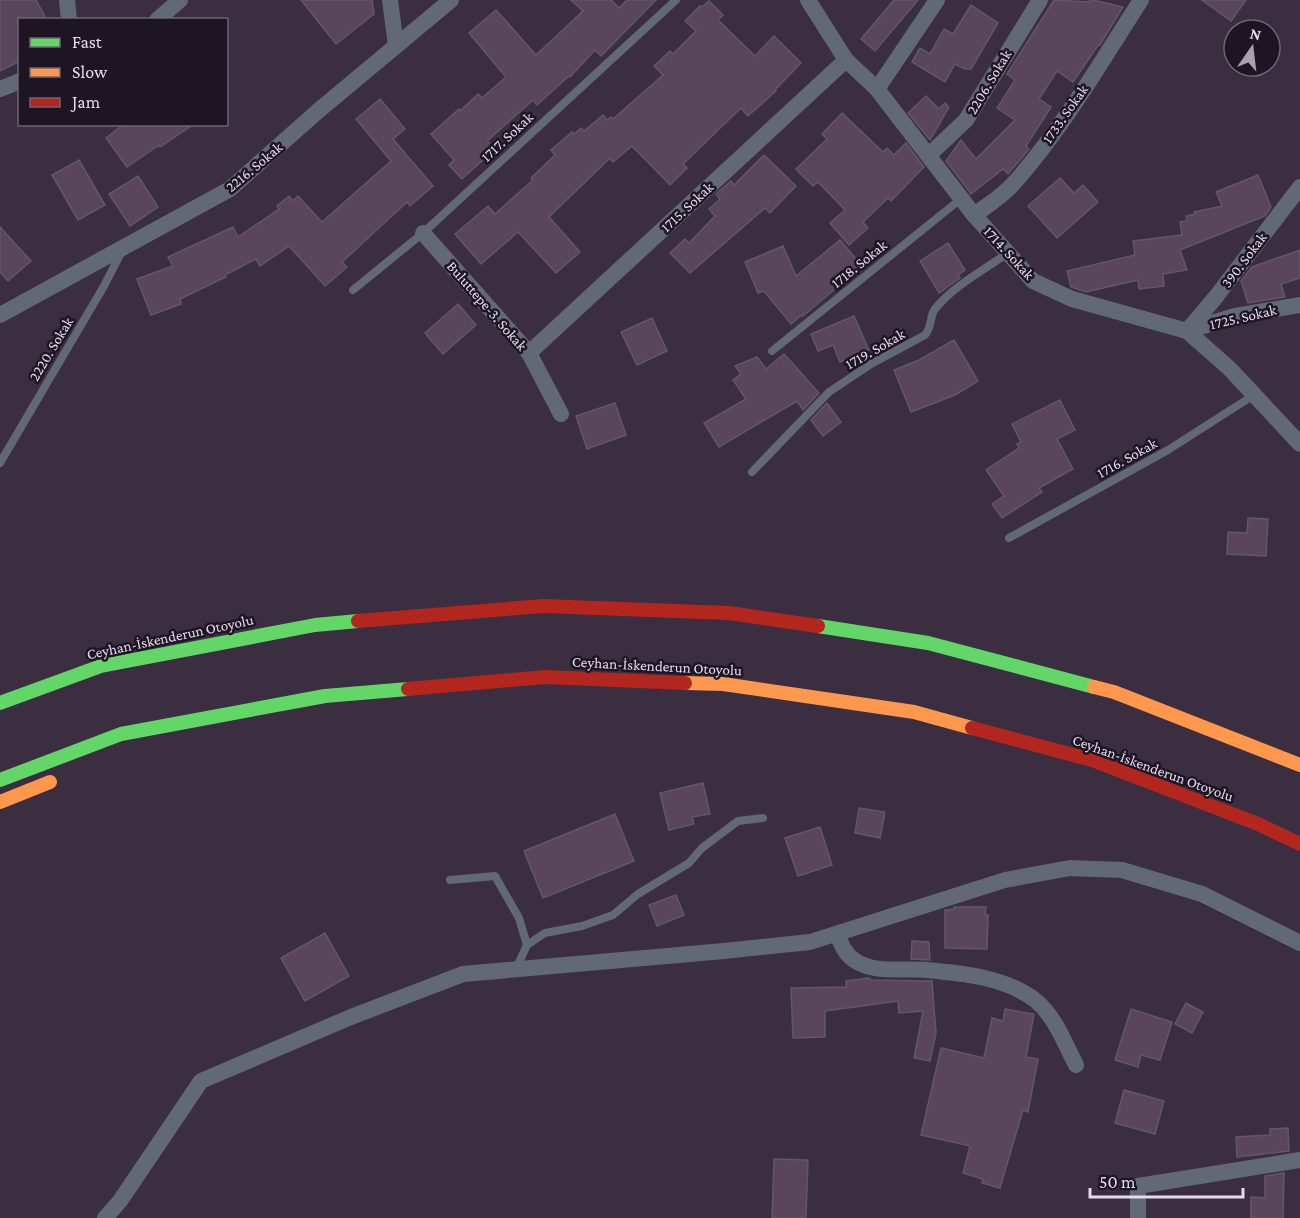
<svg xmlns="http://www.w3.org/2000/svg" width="1300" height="1218" font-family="'Crimson Pro',serif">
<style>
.building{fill:#5a465c;stroke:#625764;stroke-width:1.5}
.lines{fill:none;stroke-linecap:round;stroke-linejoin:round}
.lane{stroke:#616977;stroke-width:8}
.street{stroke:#616977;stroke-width:16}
.fast{stroke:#63d668;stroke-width:14}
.slow{stroke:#ff974d;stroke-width:14}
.jam{stroke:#b3261e;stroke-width:14}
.labels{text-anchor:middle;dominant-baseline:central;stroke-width:5;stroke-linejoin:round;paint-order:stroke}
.street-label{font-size:15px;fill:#e6daee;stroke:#1e1523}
</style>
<rect width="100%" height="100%" fill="#3a2e40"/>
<g class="building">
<path d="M 0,0 L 36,0 L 47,20 L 20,20 L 20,61 L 0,71 Z"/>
<path d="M 301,0 L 372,0 L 374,14 L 336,44 Z"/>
<path d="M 571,0 L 611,0 L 619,8 L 627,0 L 656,0 L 601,56 L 595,50 L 570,77 L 569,76 L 537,105 L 533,100 L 487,141 L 495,149 L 462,179 L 449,165 L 454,160 L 431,134 L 459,109 L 460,111 L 478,94 L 482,98 L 506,77 L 469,33 L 496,10 L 536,55 L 583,11 Z"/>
<path d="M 894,0 L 918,0 L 875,51 L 861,39 Z"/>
<path d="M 1054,0 L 1089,2 L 1090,0 L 1093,0 L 1123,7 L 1100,45 L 1099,44 L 1073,82 L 1057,71 L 1039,99 L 1051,107 L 1026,146 L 1029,149 L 1024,155 L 1008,174 L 1003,169 L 971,194 L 946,161 L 961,140 L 976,159 L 1015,120 L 997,108 L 1015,80 L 1007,74 Z"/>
<path d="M 1202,0 L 1246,0 L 1231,21 Z"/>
<path d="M 709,1 L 723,15 L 718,20 L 755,56 L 774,36 L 801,63 L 775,90 L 776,91 L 748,116 L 741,108 L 683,164 L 687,168 L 670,185 L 632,146 L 613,162 L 610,158 L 549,217 L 580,252 L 556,273 L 518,232 L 481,264 L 455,234 L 488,206 L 495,214 L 533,180 L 531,178 L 555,155 L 551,150 L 572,132 L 574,134 L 581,128 L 584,131 L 603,115 L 607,120 L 611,117 L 613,119 L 663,75 L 654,66 L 670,51 L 673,54 L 696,31 L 685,21 L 700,6 L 702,7 Z"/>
<path d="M 971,5 L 998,23 L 971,69 L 965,69 L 955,64 L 945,82 L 912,62 L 920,48 L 930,54 L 944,29 L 953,34 Z"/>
<path d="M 926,96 L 939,109 L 945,103 L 949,107 L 930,140 L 908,113 Z"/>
<path d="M 380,99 L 405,129 L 393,139 L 433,186 L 410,206 L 407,202 L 342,262 L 347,267 L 325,286 L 289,246 L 260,266 L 256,259 L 225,275 L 226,277 L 180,299 L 181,304 L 151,315 L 137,279 L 173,266 L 168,257 L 233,227 L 238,237 L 279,209 L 277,206 L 289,196 L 293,201 L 298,196 L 322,222 L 391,161 L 356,119 Z"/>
<path d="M 842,113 L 883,152 L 887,148 L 894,155 L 906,143 L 924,167 L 891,201 L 888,198 L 863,222 L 868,228 L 849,245 L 830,223 L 845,210 L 818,182 L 813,186 L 796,169 L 827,139 L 822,134 Z"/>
<path d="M 124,124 L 194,124 L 160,147 L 159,145 L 127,167 L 106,138 Z"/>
<path d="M 764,155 L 796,186 L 770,213 L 765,208 L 690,273 L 670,253 L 685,239 L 689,243 L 715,216 L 709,209 L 720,199 L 716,194 L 731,181 L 734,185 Z"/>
<path d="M 79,160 L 105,205 L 78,220 L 52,175 Z"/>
<path d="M 1258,175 L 1271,207 L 1265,216 L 1180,250 L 1187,270 L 1163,274 L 1164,286 L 1139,289 L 1138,280 L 1086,292 L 1071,287 L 1067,271 L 1135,255 L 1133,241 L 1182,235 L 1180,222 L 1187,221 L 1186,216 L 1195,214 L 1194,212 L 1222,206 L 1216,192 Z"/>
<path d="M 138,176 L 158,207 L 130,226 L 109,194 Z"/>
<path d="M 1060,178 L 1074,193 L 1083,185 L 1098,202 L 1057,238 L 1028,206 Z"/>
<path d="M 0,227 L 31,261 L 8,281 L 0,272 Z"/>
<path d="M 840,240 L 862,266 L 803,316 L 803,314 L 791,324 L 764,291 L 758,293 L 745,262 L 783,246 L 796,276 Z"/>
<path d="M 948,243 L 965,270 L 958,275 L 960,278 L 939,293 L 920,261 Z"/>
<path d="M 1300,250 L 1300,278 L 1281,284 L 1285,297 L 1248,303 L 1241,281 L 1252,267 Z"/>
<path d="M 458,304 L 476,325 L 443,354 L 425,333 Z"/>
<path d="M 854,316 L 869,350 L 840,362 L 833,345 L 818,351 L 811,334 Z"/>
<path d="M 652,318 L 667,351 L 637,365 L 621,332 Z"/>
<path d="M 954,340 L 978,381 L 955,395 L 911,412 L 894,370 L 919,360 Z"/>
<path d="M 784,354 L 819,393 L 803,410 L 797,401 L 719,447 L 704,423 L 746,399 L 733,380 L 741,374 L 735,366 L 757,357 L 766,369 Z"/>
<path d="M 1060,400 L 1075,430 L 1057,439 L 1073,469 L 1039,488 L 1042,492 L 1002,518 L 992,504 L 1004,496 L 986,470 L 1019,448 L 1017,444 L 1021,442 L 1012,424 Z"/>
<path d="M 615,403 L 626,435 L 587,449 L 576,416 Z"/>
<path d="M 827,403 L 841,422 L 823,436 L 811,420 Z"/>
<path d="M 1248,518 L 1268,519 L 1266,556 L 1227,554 L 1228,532 L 1247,533 Z"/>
<path d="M 703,783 L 710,814 L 692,817 L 694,824 L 669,830 L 660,793 Z"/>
<path d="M 859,808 L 885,812 L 880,838 L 855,833 Z"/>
<path d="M 615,814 L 634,861 L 543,898 L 524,851 Z"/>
<path d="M 820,827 L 832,865 L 798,876 L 785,838 Z"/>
<path d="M 676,895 L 684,915 L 657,926 L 649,905 Z"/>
<path d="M 954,907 L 986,907 L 985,915 L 988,915 L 987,949 L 945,948 L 945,910 L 954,909 Z"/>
<path d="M 325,933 L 349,976 L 305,1001 L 281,958 Z"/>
<path d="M 912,941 L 929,942 L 930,960 L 911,959 Z"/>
<path d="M 869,978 L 871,980 L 932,981 L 936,1033 L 930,1061 L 914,1058 L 923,1011 L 899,1013 L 898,1001 L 825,1011 L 825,1037 L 793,1038 L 791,988 L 846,987 L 846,981 Z"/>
<path d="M 1186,1003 L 1203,1012 L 1192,1033 L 1175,1024 Z"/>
<path d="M 1005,1009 L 1034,1014 L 1026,1057 L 1038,1059 L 1028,1112 L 1023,1110 L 1000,1188 L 982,1183 L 983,1179 L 963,1173 L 970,1146 L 921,1135 L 941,1048 L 984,1058 L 992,1018 L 1003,1021 Z"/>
<path d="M 1131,1009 L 1172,1022 L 1160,1060 L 1141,1055 L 1138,1067 L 1115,1060 Z"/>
<path d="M 1124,1090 L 1164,1101 L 1155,1134 L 1115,1123 Z"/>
<path d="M 1288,1128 L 1289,1151 L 1237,1157 L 1236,1137 L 1270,1135 L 1270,1129 Z"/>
<path d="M 774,1159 L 808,1160 L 806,1218 L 772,1218 Z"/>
<path d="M 1284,1173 L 1283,1218 L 1251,1218 L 1251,1197 L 1265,1198 L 1265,1176 Z"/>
</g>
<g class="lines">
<g class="lane">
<path d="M 353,290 L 423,233 L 676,0"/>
<path d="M 772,351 L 962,198"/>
<path d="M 0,463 L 104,286 L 122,251"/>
<path d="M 752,472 L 829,392 L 871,364 L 925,335 C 933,325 929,317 935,309 C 952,287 985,269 1008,253"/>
<path d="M 1009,538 L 1168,450 L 1254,395"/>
<path d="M 450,880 L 495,876 L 519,918 L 527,945"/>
<path d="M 516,969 L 527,945 L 545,933 L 582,926 L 613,915 L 638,894 L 689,863 L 702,848 L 738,821 L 763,818"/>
</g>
<g class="street">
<path d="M 67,0 L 69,20"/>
<path d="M 390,0 L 396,46"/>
<path d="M 808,0 L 846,60 L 877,89 L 974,215 L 1033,281 L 1072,299 L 1187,331 L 1230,369 L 1300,444"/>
<path d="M 157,20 L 180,0"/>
<path d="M 0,89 L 20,81"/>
<path d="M 877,89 L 937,0"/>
<path d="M 929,155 L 966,120 L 1040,0"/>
<path d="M 974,215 C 988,205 1003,196 1014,183 C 1063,128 1101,62 1141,0"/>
<path d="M 423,233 L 529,353 L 561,414"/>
<path d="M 0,315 L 230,189 L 318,111 L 451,0"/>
<path d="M 1187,331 L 1215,298 L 1300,187"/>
<path d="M 1187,331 L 1235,316 L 1300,305"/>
<path d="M 529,353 L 846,60"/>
<path d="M 837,934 C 841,944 845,954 854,960 C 874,974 903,968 926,970 C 961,973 1005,977 1035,1000 C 1055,1016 1064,1042 1076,1065"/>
<path d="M 105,1218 L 120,1201 L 201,1081 L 351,1017 L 463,974 L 724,951 L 810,942 L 1005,880 L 1070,868 L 1122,870 L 1202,894 L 1300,943"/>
<path d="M 1138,1218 L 1138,1186 L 1300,1160"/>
</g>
<g class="fast">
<path d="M 818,626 L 928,643 L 1094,687"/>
<path d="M 0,703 L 101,666 L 315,625 L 358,621"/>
<path d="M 0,780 L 121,734 L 325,696 L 408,689"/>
</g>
<g class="slow">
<path d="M 685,683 L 723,684 L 914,712 L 972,728"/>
<path d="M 1094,687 L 1114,692 L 1300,765"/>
<path d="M 0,802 L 50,782"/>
</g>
<g class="jam">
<path d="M 358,621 L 543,606 L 729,613 L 818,626"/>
<path d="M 408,689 L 545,677 L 685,683"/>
<path d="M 972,728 L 1092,760 L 1258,824 L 1300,844"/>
</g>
</g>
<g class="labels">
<g class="street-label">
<text transform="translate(989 82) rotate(-59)">2206. Sokak</text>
<text transform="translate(1065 114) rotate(-55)">1733. Sokak</text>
<text transform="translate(507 137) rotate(-43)">1717. Sokak</text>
<text transform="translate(254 167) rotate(-40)">2216. Sokak</text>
<text transform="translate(687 207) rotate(-43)">1715. Sokak</text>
<text transform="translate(1009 253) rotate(47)">1714. Sokak</text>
<text transform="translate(1244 260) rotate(-53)">390. Sokak</text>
<text transform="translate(859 264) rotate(-39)">1718. Sokak</text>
<text transform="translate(487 306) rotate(49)">Buluttepe-3. Sokak</text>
<text transform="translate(1243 317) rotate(-13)">1725. Sokak</text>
<text transform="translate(51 349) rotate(-59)">2220. Sokak</text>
<text transform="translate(875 349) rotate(-30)">1719. Sokak</text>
<text transform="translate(1127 458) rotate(-29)">1716. Sokak</text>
<text transform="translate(170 637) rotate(-12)">Ceyhan-İskenderun Otoyolu</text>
<text transform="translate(657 666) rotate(3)">Ceyhan-İskenderun Otoyolu</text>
<text transform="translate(1153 768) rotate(20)">Ceyhan-İskenderun Otoyolu</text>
</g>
</g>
<rect x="18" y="18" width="210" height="108" fill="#1e1523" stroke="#6e6474" stroke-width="1.5"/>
<rect x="30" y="38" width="30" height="9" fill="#63d668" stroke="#6e6474" stroke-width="1.5"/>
<text x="72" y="48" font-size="18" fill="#e6daee">Fast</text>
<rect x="30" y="68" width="30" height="9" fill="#ff974d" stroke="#6e6474" stroke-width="1.5"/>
<text x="72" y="78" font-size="18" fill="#e6daee">Slow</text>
<rect x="30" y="98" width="30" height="9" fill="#b3261e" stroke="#6e6474" stroke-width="1.5"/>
<text x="72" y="108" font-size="18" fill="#e6daee">Jam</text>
<g transform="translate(1252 48) rotate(14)"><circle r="28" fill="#1e1523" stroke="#6e6474" stroke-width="1.5"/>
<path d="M0-4.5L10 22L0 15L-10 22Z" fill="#aa9eb1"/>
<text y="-9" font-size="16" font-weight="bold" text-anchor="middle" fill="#e6daee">N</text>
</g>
<path d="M1090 1188v9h153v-9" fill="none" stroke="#e6daee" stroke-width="3"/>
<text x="1099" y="1188" font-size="18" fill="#e6daee" stroke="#1e1523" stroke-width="4.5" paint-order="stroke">50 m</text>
</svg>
